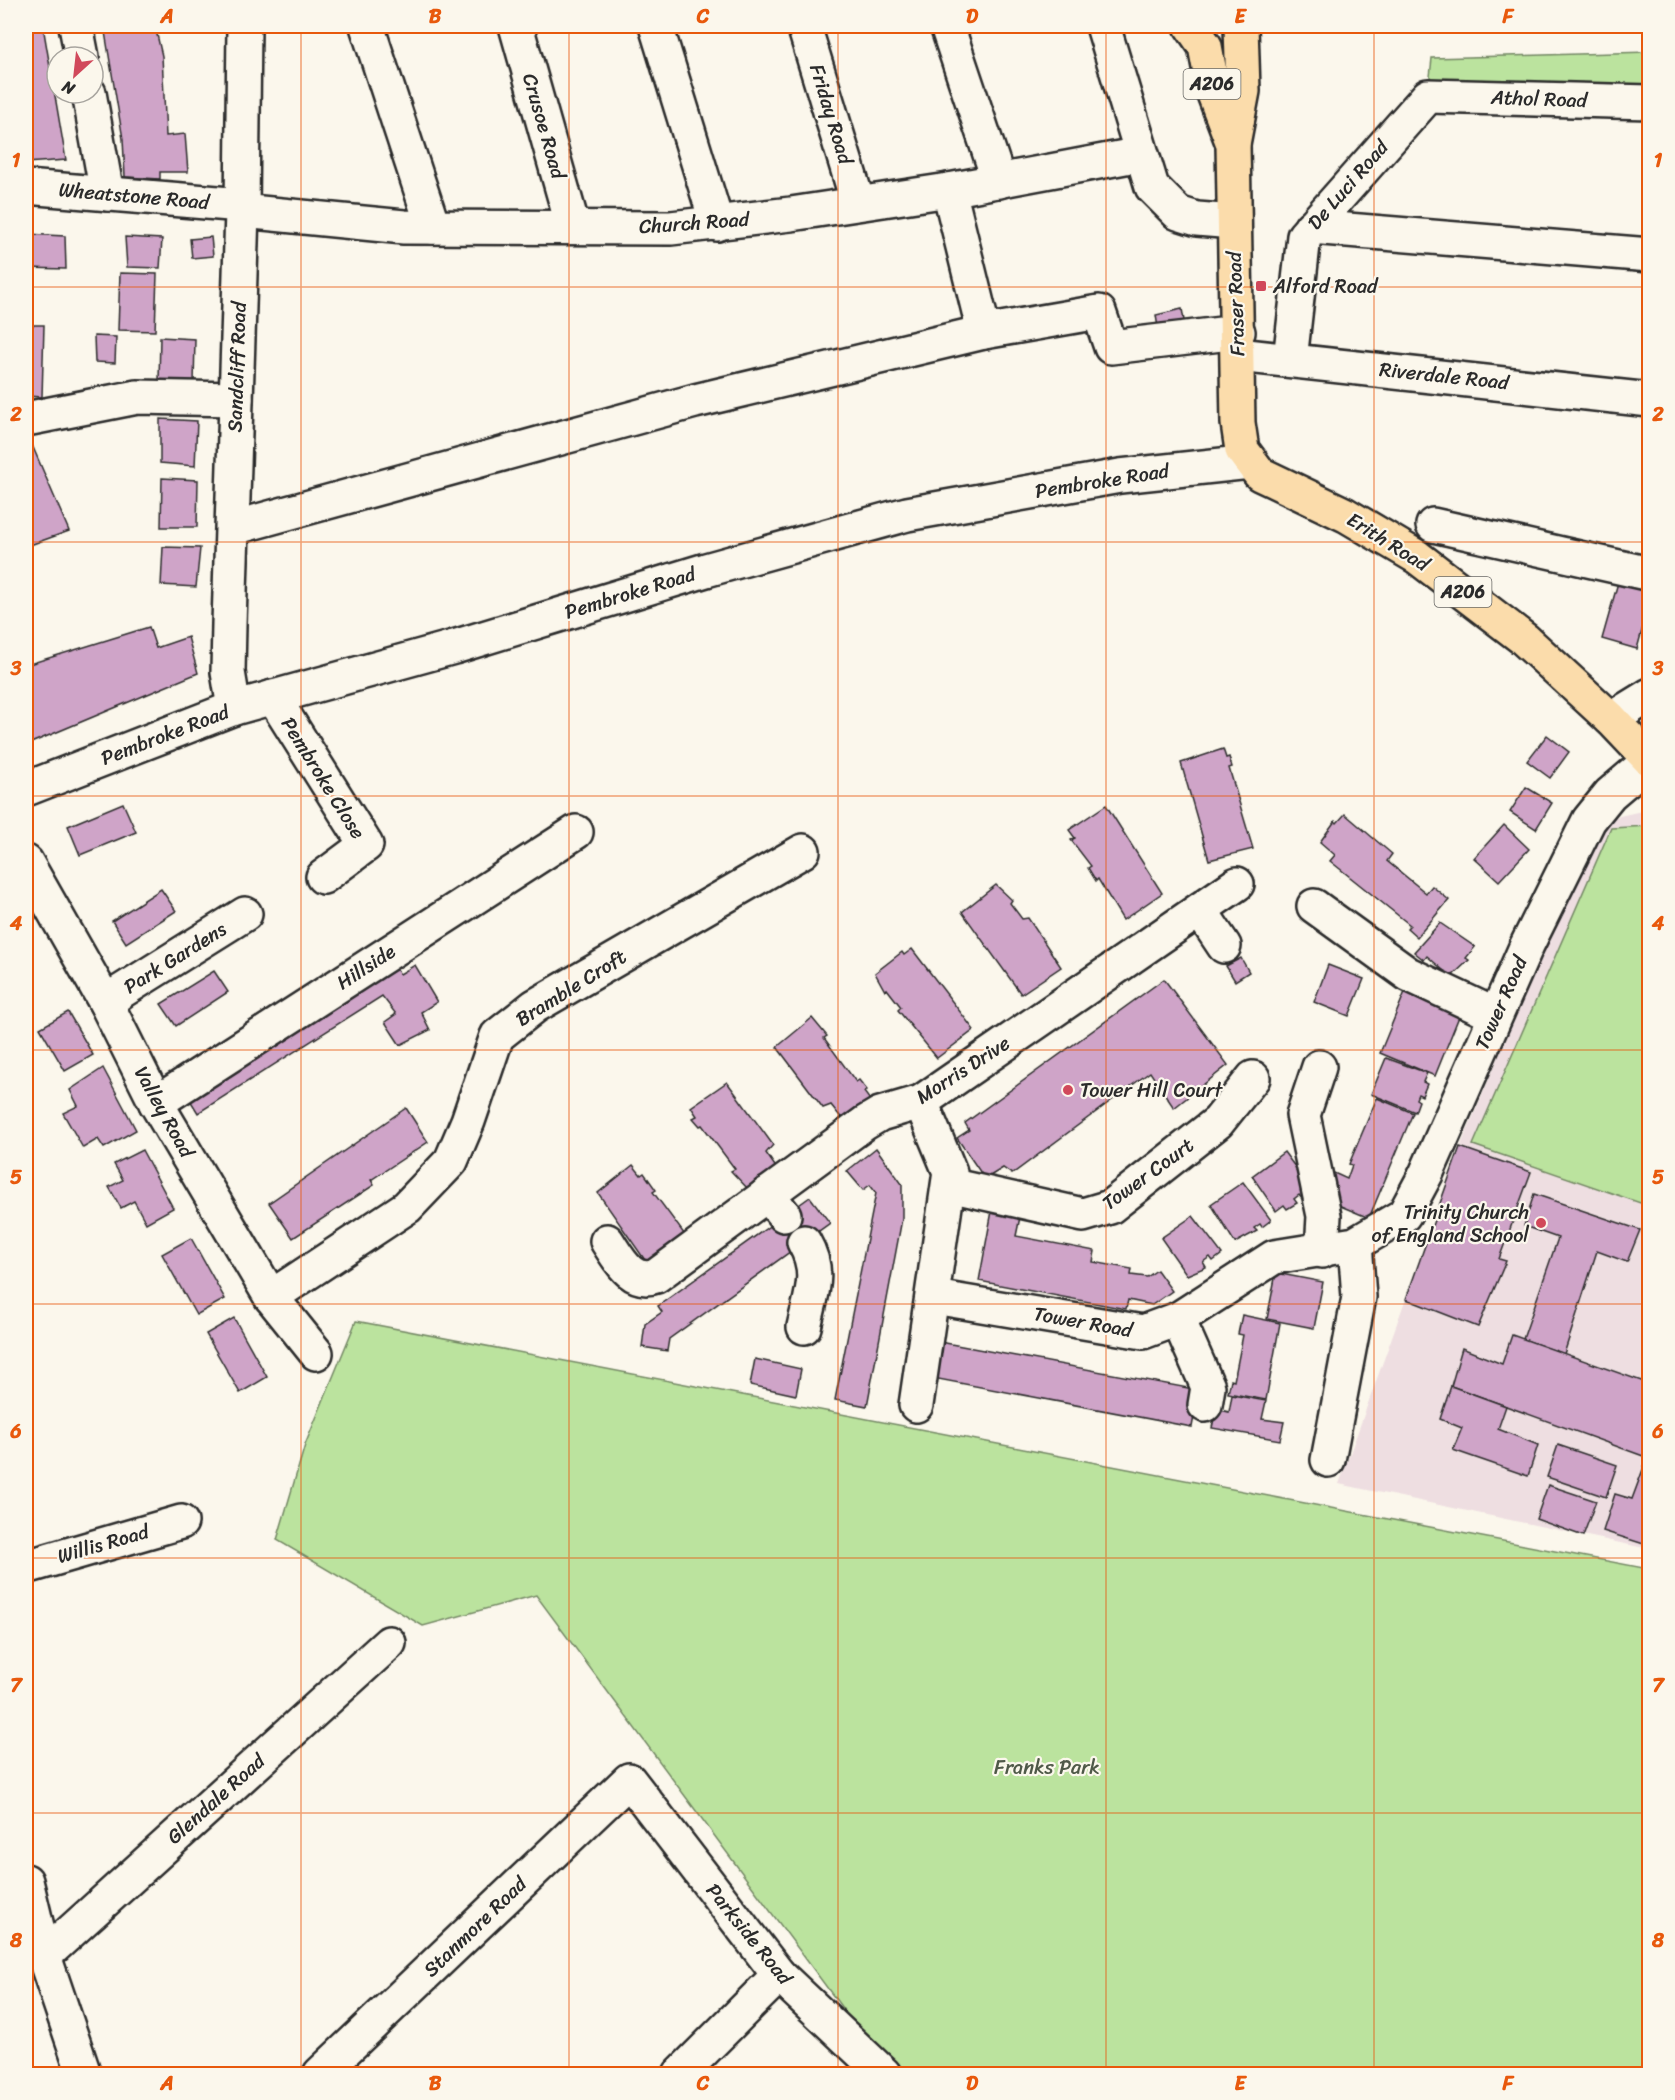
<svg xmlns="http://www.w3.org/2000/svg" width="1675" height="2100" font-family="Sriracha,sans-serif">
<style>
.built{fill:#eedee1}
.green{fill:#bbe39e;stroke:#738764;stroke-width:1.5}
.building{fill:#cfa4c8;stroke:#2b2b2b;stroke-width:1.5}
.lines{fill:none;stroke-linecap:round;stroke-linejoin:round}
.minor-casing{stroke:#2b2b2b;stroke-width:38}
.major-casing{stroke:#2b2b2b;stroke-width:38}
.minor{stroke:#fbf7ec;stroke-width:33}
.major{stroke:#fbdcab;stroke-width:33}
.rail{stroke:#2b2b2b;stroke-width:4.5;stroke-dasharray:9 4.5;stroke-linecap:butt}
.grid{fill:none;stroke:#e8590c;stroke-width:1.5;stroke-opacity:0.55}
.poi-dot{fill:#d1495b;stroke:#fbf7ec;stroke-width:2}
.labels{text-anchor:middle;dominant-baseline:central;stroke-width:4.5;stroke-linejoin:round;paint-order:stroke}
.shield{fill:#fbf7ec;stroke:#696865;stroke-width:1.5}
.shield-label{font-size:18px;font-weight:bold;fill:#2b2b2b}
.street-label{font-size:20px;fill:#2b2b2b;stroke:#fbf7ec}
.poi-label{font-size:20px;fill:#2b2b2b;stroke:#fbf7ec;text-anchor:start}
.park-label{font-size:20px;fill:#4f5948;stroke:#fbf7ec}
.neatline{fill:none;stroke:#e8590c;stroke-width:2}
.grid-label{font-size:20px;text-anchor:middle;font-weight:bold;fill:#e8590c}
</style>
<rect width="100%" height="100%" fill="#fbf7ec"/>
<filter id="ink" filterUnits="userSpaceOnUse"><feTurbulence type="fractalNoise" baseFrequency=".0167" numOctaves="2"/><feDisplacementMap in="SourceGraphic" scale="12" xChannelSelector="R" yChannelSelector="G"/><feConvolveMatrix kernelMatrix="1 2 1 2 8 2 1 2 1" color-interpolation-filters="sRGB"/></filter>
<g filter="url(#ink)">
<path class="built" d="M 1646,810 L 1650,813 L 1649,1549 L 1339,1484 L 1463,1140 L 1551,934 L 1611,818 Z"/>
<g class="green">
<path d="M 1649,52 L 1649,102 L 1428,96 L 1432,58 Z"/>
<path d="M 1649,826 L 1650,826 L 1649,1206 L 1473,1145 L 1611,828 Z"/>
<path d="M 356,1321 L 1649,1569 L 1649,2074 L 904,2074 L 877,2055 L 536,1595 L 423,1626 L 277,1540 L 305,1445 Z"/>
</g>
<g class="building">
<path d="M 26,26 L 43,26 L 66,160 L 26,163 Z"/>
<path d="M 104,26 L 155,26 L 162,56 L 166,136 L 185,134 L 188,172 L 160,172 L 160,179 L 125,177 L 123,139 Z"/>
<path d="M 26,234 L 65,236 L 66,269 L 26,268 Z"/>
<path d="M 125,237 L 162,239 L 160,268 L 127,267 Z"/>
<path d="M 211,237 L 213,256 L 192,258 L 190,239 Z"/>
<path d="M 120,273 L 157,274 L 155,331 L 118,330 Z"/>
<path d="M 1182,309 L 1186,332 L 1159,334 L 1156,315 Z"/>
<path d="M 26,325 L 44,325 L 42,397 L 26,396 Z"/>
<path d="M 94,336 L 116,337 L 115,363 L 95,362 Z"/>
<path d="M 160,337 L 195,339 L 194,384 L 159,382 Z"/>
<path d="M 160,419 L 197,421 L 195,466 L 160,463 Z"/>
<path d="M 29,438 L 69,531 L 30,545 L 26,535 L 26,439 Z"/>
<path d="M 162,478 L 198,480 L 197,527 L 161,527 Z"/>
<path d="M 163,547 L 200,548 L 196,587 L 161,585 Z"/>
<path d="M 1619,579 L 1650,587 L 1650,601 L 1637,649 L 1602,639 Z"/>
<path d="M 149,627 L 156,648 L 188,637 L 198,673 L 26,745 L 26,665 Z"/>
<path d="M 1547,735 L 1569,752 L 1550,778 L 1527,761 Z"/>
<path d="M 1223,749 L 1226,758 L 1229,757 L 1232,767 L 1229,768 L 1253,849 L 1209,860 L 1181,763 Z"/>
<path d="M 1526,787 L 1552,803 L 1536,829 L 1510,812 Z"/>
<path d="M 123,803 L 136,832 L 80,855 L 68,826 Z"/>
<path d="M 1106,805 L 1162,893 L 1123,920 L 1098,879 L 1096,881 L 1088,868 L 1091,866 L 1071,840 L 1075,838 L 1069,830 Z"/>
<path d="M 1345,814 L 1392,854 L 1387,861 L 1426,893 L 1432,886 L 1449,900 L 1417,937 L 1407,928 L 1410,925 L 1330,861 L 1335,855 L 1320,842 L 1335,821 L 1337,823 Z"/>
<path d="M 1504,825 L 1529,849 L 1499,881 L 1474,858 Z"/>
<path d="M 996,885 L 1012,900 L 1010,903 L 1022,919 L 1028,918 L 1061,967 L 1021,994 L 962,912 Z"/>
<path d="M 161,889 L 176,911 L 126,943 L 112,921 Z"/>
<path d="M 1440,923 L 1475,947 L 1466,958 L 1469,960 L 1451,977 L 1427,956 L 1424,960 L 1414,952 Z"/>
<path d="M 912,949 L 974,1030 L 937,1058 L 898,1010 L 901,1007 L 887,989 L 885,991 L 875,973 L 902,952 L 904,955 Z"/>
<path d="M 387,958 L 400,974 L 415,965 L 437,1002 L 421,1012 L 430,1030 L 400,1045 L 385,1022 L 396,1014 L 382,996 L 198,1113 L 184,1090 Z"/>
<path d="M 1241,958 L 1249,972 L 1235,981 L 1226,966 Z"/>
<path d="M 1328,965 L 1364,979 L 1349,1016 L 1314,1002 Z"/>
<path d="M 214,971 L 228,992 L 176,1026 L 161,1004 Z"/>
<path d="M 1164,979 L 1228,1065 L 1174,1108 L 1150,1072 L 1012,1174 L 1003,1168 L 985,1179 L 957,1138 L 969,1130 L 965,1123 Z"/>
<path d="M 1407,987 L 1462,1009 L 1435,1076 L 1380,1053 Z"/>
<path d="M 68,1012 L 93,1055 L 65,1071 L 40,1028 Z"/>
<path d="M 812,1018 L 827,1036 L 824,1038 L 856,1082 L 859,1080 L 867,1090 L 864,1092 L 870,1100 L 843,1120 L 831,1105 L 823,1108 L 777,1047 Z"/>
<path d="M 1386,1058 L 1427,1073 L 1423,1082 L 1427,1084 L 1422,1096 L 1418,1094 L 1416,1099 L 1419,1101 L 1415,1112 L 1371,1094 Z"/>
<path d="M 103,1068 L 136,1130 L 104,1148 L 98,1139 L 83,1148 L 63,1113 L 78,1106 L 70,1090 Z"/>
<path d="M 727,1082 L 773,1145 L 766,1153 L 777,1169 L 749,1190 L 731,1171 L 735,1169 L 702,1125 L 700,1126 L 693,1118 L 697,1116 L 691,1107 Z"/>
<path d="M 1377,1098 L 1413,1113 L 1369,1218 L 1324,1199 L 1334,1173 L 1347,1179 L 1352,1165 L 1349,1164 Z"/>
<path d="M 406,1108 L 428,1142 L 371,1180 L 374,1185 L 293,1238 L 269,1203 Z"/>
<path d="M 1460,1147 L 1531,1172 L 1499,1259 L 1506,1261 L 1478,1327 L 1406,1299 Z"/>
<path d="M 876,1148 L 902,1184 L 902,1219 L 867,1406 L 835,1400 L 876,1193 L 870,1185 L 863,1190 L 847,1171 Z"/>
<path d="M 142,1150 L 173,1208 L 146,1223 L 134,1201 L 121,1208 L 109,1187 L 123,1180 L 114,1164 Z"/>
<path d="M 1284,1152 L 1313,1191 L 1302,1199 L 1299,1195 L 1294,1199 L 1297,1203 L 1287,1209 L 1284,1205 L 1276,1211 L 1252,1176 Z"/>
<path d="M 633,1165 L 641,1175 L 644,1173 L 656,1190 L 653,1192 L 685,1235 L 647,1263 L 598,1193 Z"/>
<path d="M 1243,1182 L 1271,1220 L 1262,1227 L 1260,1224 L 1254,1228 L 1257,1231 L 1235,1243 L 1211,1204 Z"/>
<path d="M 1534,1194 L 1640,1230 L 1627,1262 L 1597,1251 L 1564,1354 L 1523,1339 L 1558,1238 L 1524,1226 Z"/>
<path d="M 810,1197 L 830,1223 L 669,1339 L 667,1351 L 642,1347 L 645,1324 L 662,1312 L 658,1306 Z"/>
<path d="M 992,1211 L 1020,1217 L 1016,1236 L 1095,1251 L 1093,1262 L 1132,1269 L 1131,1275 L 1147,1277 L 1157,1270 L 1172,1291 L 1152,1305 L 1128,1300 L 1126,1309 L 979,1281 Z"/>
<path d="M 1193,1216 L 1222,1254 L 1213,1261 L 1210,1257 L 1203,1262 L 1206,1267 L 1187,1275 L 1161,1238 Z"/>
<path d="M 191,1238 L 225,1299 L 196,1315 L 162,1254 Z"/>
<path d="M 1276,1273 L 1323,1282 L 1314,1328 L 1267,1319 Z"/>
<path d="M 1242,1315 L 1280,1323 L 1266,1400 L 1228,1393 L 1231,1380 L 1234,1381 L 1243,1335 L 1238,1334 Z"/>
<path d="M 234,1318 L 267,1377 L 240,1393 L 206,1334 Z"/>
<path d="M 1512,1335 L 1650,1384 L 1650,1448 L 1646,1457 L 1451,1386 L 1462,1348 L 1502,1364 Z"/>
<path d="M 940,1342 L 1199,1390 L 1192,1427 L 933,1378 Z"/>
<path d="M 755,1359 L 801,1369 L 796,1395 L 750,1385 Z"/>
<path d="M 1451,1386 L 1506,1406 L 1498,1429 L 1538,1445 L 1528,1476 L 1453,1450 L 1462,1428 L 1440,1419 Z"/>
<path d="M 1232,1395 L 1266,1401 L 1262,1419 L 1284,1422 L 1280,1440 L 1212,1428 L 1216,1409 L 1229,1412 Z"/>
<path d="M 1558,1445 L 1617,1465 L 1606,1497 L 1547,1477 Z"/>
<path d="M 1645,1464 L 1650,1466 L 1650,1546 L 1603,1531 L 1615,1494 L 1632,1499 Z"/>
<path d="M 1548,1485 L 1596,1501 L 1583,1536 L 1536,1519 Z"/>
</g>
<g class="lines">
<defs>
<g id="minor">
<path d="M 76,26 L 82,57"/>
<path d="M 367,26 L 433,227"/>
<path d="M 516,26 L 573,227"/>
<path d="M 656,26 L 717,224"/>
<path d="M 804,26 L 858,203"/>
<path d="M 947,26 L 999,181"/>
<path d="M 1103,26 L 1152,187 L 1178,213 L 1197,219 L 1234,222"/>
<path d="M 89,93 L 107,194"/>
<path d="M 26,187 L 242,205"/>
<path d="M 949,190 L 984,332 L 1099,312 L 1111,347 L 1238,332"/>
<path d="M 242,211 L 404,227 L 671,228 L 791,214 L 949,190 L 1141,154"/>
<path d="M 1311,227 L 1650,255"/>
<path d="M 1238,355 L 1650,400"/>
<path d="M 1290,360 L 1304,236 L 1428,96 L 1650,102"/>
<path d="M 26,419 L 137,397 L 236,399"/>
<path d="M 1433,525 L 1650,574"/>
<path d="M 233,528 L 695,401 L 984,332"/>
<path d="M 273,697 L 366,845 L 323,877"/>
<path d="M 234,708 L 228,672 L 229,624 L 242,211 L 244,26"/>
<path d="M 1611,719 L 1650,695"/>
<path d="M 26,789 L 234,708 L 454,647 L 706,570 L 907,514 L 1120,476 L 1250,462"/>
<path d="M 26,862 L 106,1003 L 156,1103 L 271,1297 L 316,1353"/>
<path d="M 1314,906 L 1408,974 L 1495,1015"/>
<path d="M 1200,910 L 1224,946"/>
<path d="M 106,1003 L 122,991 L 245,914"/>
<path d="M 1319,1067 L 1303,1115 L 1324,1216 L 1322,1251"/>
<path d="M 156,1103 L 576,832"/>
<path d="M 949,1185 L 1083,1215 L 1110,1207 L 1218,1122 L 1253,1078"/>
<path d="M 767,1194 L 784,1215"/>
<path d="M 607,1241 C 619,1259 631,1285 656,1276 L 865,1123 L 880,1114 L 921,1102 L 1237,884"/>
<path d="M 804,1242 C 822,1273 811,1294 804,1327"/>
<path d="M 271,1297 L 407,1207 L 451,1161 L 468,1121 L 497,1036 L 535,1006 L 803,851"/>
<path d="M 934,1297 L 1143,1332 L 1178,1319 L 1274,1257 L 1355,1244 L 1404,1215 L 1426,1174 L 1527,945 L 1589,820 L 1610,794 L 1650,760"/>
<path d="M 1178,1319 L 1208,1387 L 1205,1405"/>
<path d="M 916,1405 L 950,1172 L 921,1102"/>
<path d="M 1328,1460 L 1359,1297 L 1355,1244"/>
<path d="M 26,1567 L 181,1522"/>
<path d="M 26,1881 L 44,1956 L 84,2074"/>
<path d="M 44,1956 L 389,1643"/>
<path d="M 320,2074 L 629,1780 L 779,1975 L 884,2074"/>
<path d="M 680,2074 L 779,1975"/>
</g>
<g id="major">
<path d="M 1191,26 L 1205,46 L 1214,94 L 1233,144"/>
<path d="M 1241,26 L 1243,91 L 1233,144 L 1238,423 L 1242,450 L 1260,474 L 1346,515 L 1417,557 L 1524,639 L 1611,719 L 1650,760"/>
</g>
</defs>
<use href="#minor" class="minor-casing"/>
<use href="#major" class="major-casing"/>
<use href="#minor" class="minor"/>
<use href="#major" class="major"/>
<path class="rail" d="M 26,2044 L 36,2074"/>
</g>
</g>
<path class="grid" d="M 301,26 L 301,2074M 569,26 L 569,2074M 838,26 L 838,2074M 1106,26 L 1106,2074M 1374,26 L 1374,2074M 26,287 L 1650,287M 26,542 L 1650,542M 26,796 L 1650,796M 26,1050 L 1650,1050M 26,1304 L 1650,1304M 26,1558 L 1650,1558M 26,1813 L 1650,1813"/>
<g class="poi-dot">
<rect x="1255" y="280" width="12" height="12" rx="3"/>
<circle cx="1068" cy="1090" r="6"/>
<circle cx="1541" cy="1223" r="6"/>
</g>
<g class="labels">
<g class="shield">
<rect x="1183.5" y="69" width="57" height="30" rx="4.5"/>
<rect x="1434.5" y="577" width="57" height="30" rx="4.5"/>
</g>
<g class="shield-label">
<text x="1212" y="84">A206</text>
<text x="1463" y="592">A206</text>
</g>
<g class="street-label">
<text transform="translate(1539 99) rotate(2)">Athol Road</text>
<text transform="translate(831 114) rotate(73)">Friday Road</text>
<text transform="translate(544 126) rotate(74)">Crusoe Road</text>
<text transform="translate(1348 185) rotate(-49)">De Luci Road</text>
<text transform="translate(134 196) rotate(5)">Wheatstone Road</text>
<text transform="translate(694 223) rotate(-4)">Church Road</text>
<text transform="translate(1236 304) rotate(-92)">Fraser Road</text>
<text transform="translate(237 367) rotate(-88)">Sandcliff Road</text>
<text transform="translate(1444 376) rotate(6)">Riverdale Road</text>
<text transform="translate(1102 481) rotate(-9)">Pembroke Road</text>
<text transform="translate(1388 542) rotate(32)">Erith Road</text>
<text transform="translate(630 593) rotate(-17)">Pembroke Road</text>
<text transform="translate(165 735) rotate(-21)">Pembroke Road</text>
<text transform="translate(323 778) rotate(58)">Pembroke Close</text>
<text transform="translate(175 958) rotate(-32)">Park Gardens</text>
<text transform="translate(366 967) rotate(-33)">Hillside</text>
<text transform="translate(571 988) rotate(-32)">Bramble Croft</text>
<text transform="translate(1501 1003) rotate(-66)">Tower Road</text>
<text transform="translate(963 1070) rotate(-33)">Morris Drive</text>
<text transform="translate(164 1112) rotate(61)">Valley Road</text>
<text transform="translate(1148 1174) rotate(-36)">Tower Court</text>
<text transform="translate(1083 1322) rotate(10)">Tower Road</text>
<text transform="translate(103 1544) rotate(-16)">Willis Road</text>
<text transform="translate(216 1799) rotate(-42)">Glendale Road</text>
<text transform="translate(475 1927) rotate(-44)">Stanmore Road</text>
<text transform="translate(749 1934) rotate(51)">Parkside Road</text>
</g>
<g class="poi-label">
<text x="1273" y="286">Alford Road</text>
<text x="1080" y="1090">Tower Hill Court</text>
<text x="1529" y="1212" text-anchor="end">Trinity Church<tspan x="1529" dy="23">of England School</tspan></text>
</g>
<g class="park-label">
<text x="1047" y="1767">Franks Park</text>
</g>
</g>
<rect width="1675" height="2100" fill="none" stroke="#fbf7ec" stroke-width="66"/>
<g transform="translate(75 75) rotate(207)"><circle r="28" fill="#fbf7ec" stroke="#a8a59f" stroke-width="1.5"/>
<path d="M0-4.5L10 22L0 15L-10 22Z" fill="#d1495b"/>
<text y="-9" font-size="16" font-weight="bold" text-anchor="middle" fill="#2b2b2b">N</text>
</g>
<rect x="33" y="33" width="1609" height="2034" class="neatline"/>
<g class="grid-label">
<text x="167" y="23">A</text>
<text x="435" y="23">B</text>
<text x="703" y="23">C</text>
<text x="972" y="23">D</text>
<text x="1240" y="23">E</text>
<text x="1508" y="23">F</text>
<text x="16" y="167">1</text>
<text x="1658" y="167">1</text>
<text x="16" y="421">2</text>
<text x="1658" y="421">2</text>
<text x="16" y="675">3</text>
<text x="1658" y="675">3</text>
<text x="16" y="930">4</text>
<text x="1658" y="930">4</text>
<text x="16" y="1184">5</text>
<text x="1658" y="1184">5</text>
<text x="16" y="1438">6</text>
<text x="1658" y="1438">6</text>
<text x="16" y="1692">7</text>
<text x="1658" y="1692">7</text>
<text x="16" y="1947">8</text>
<text x="1658" y="1947">8</text>
<text x="167" y="2090">A</text>
<text x="435" y="2090">B</text>
<text x="703" y="2090">C</text>
<text x="972" y="2090">D</text>
<text x="1240" y="2090">E</text>
<text x="1508" y="2090">F</text>
</g>
</svg>
